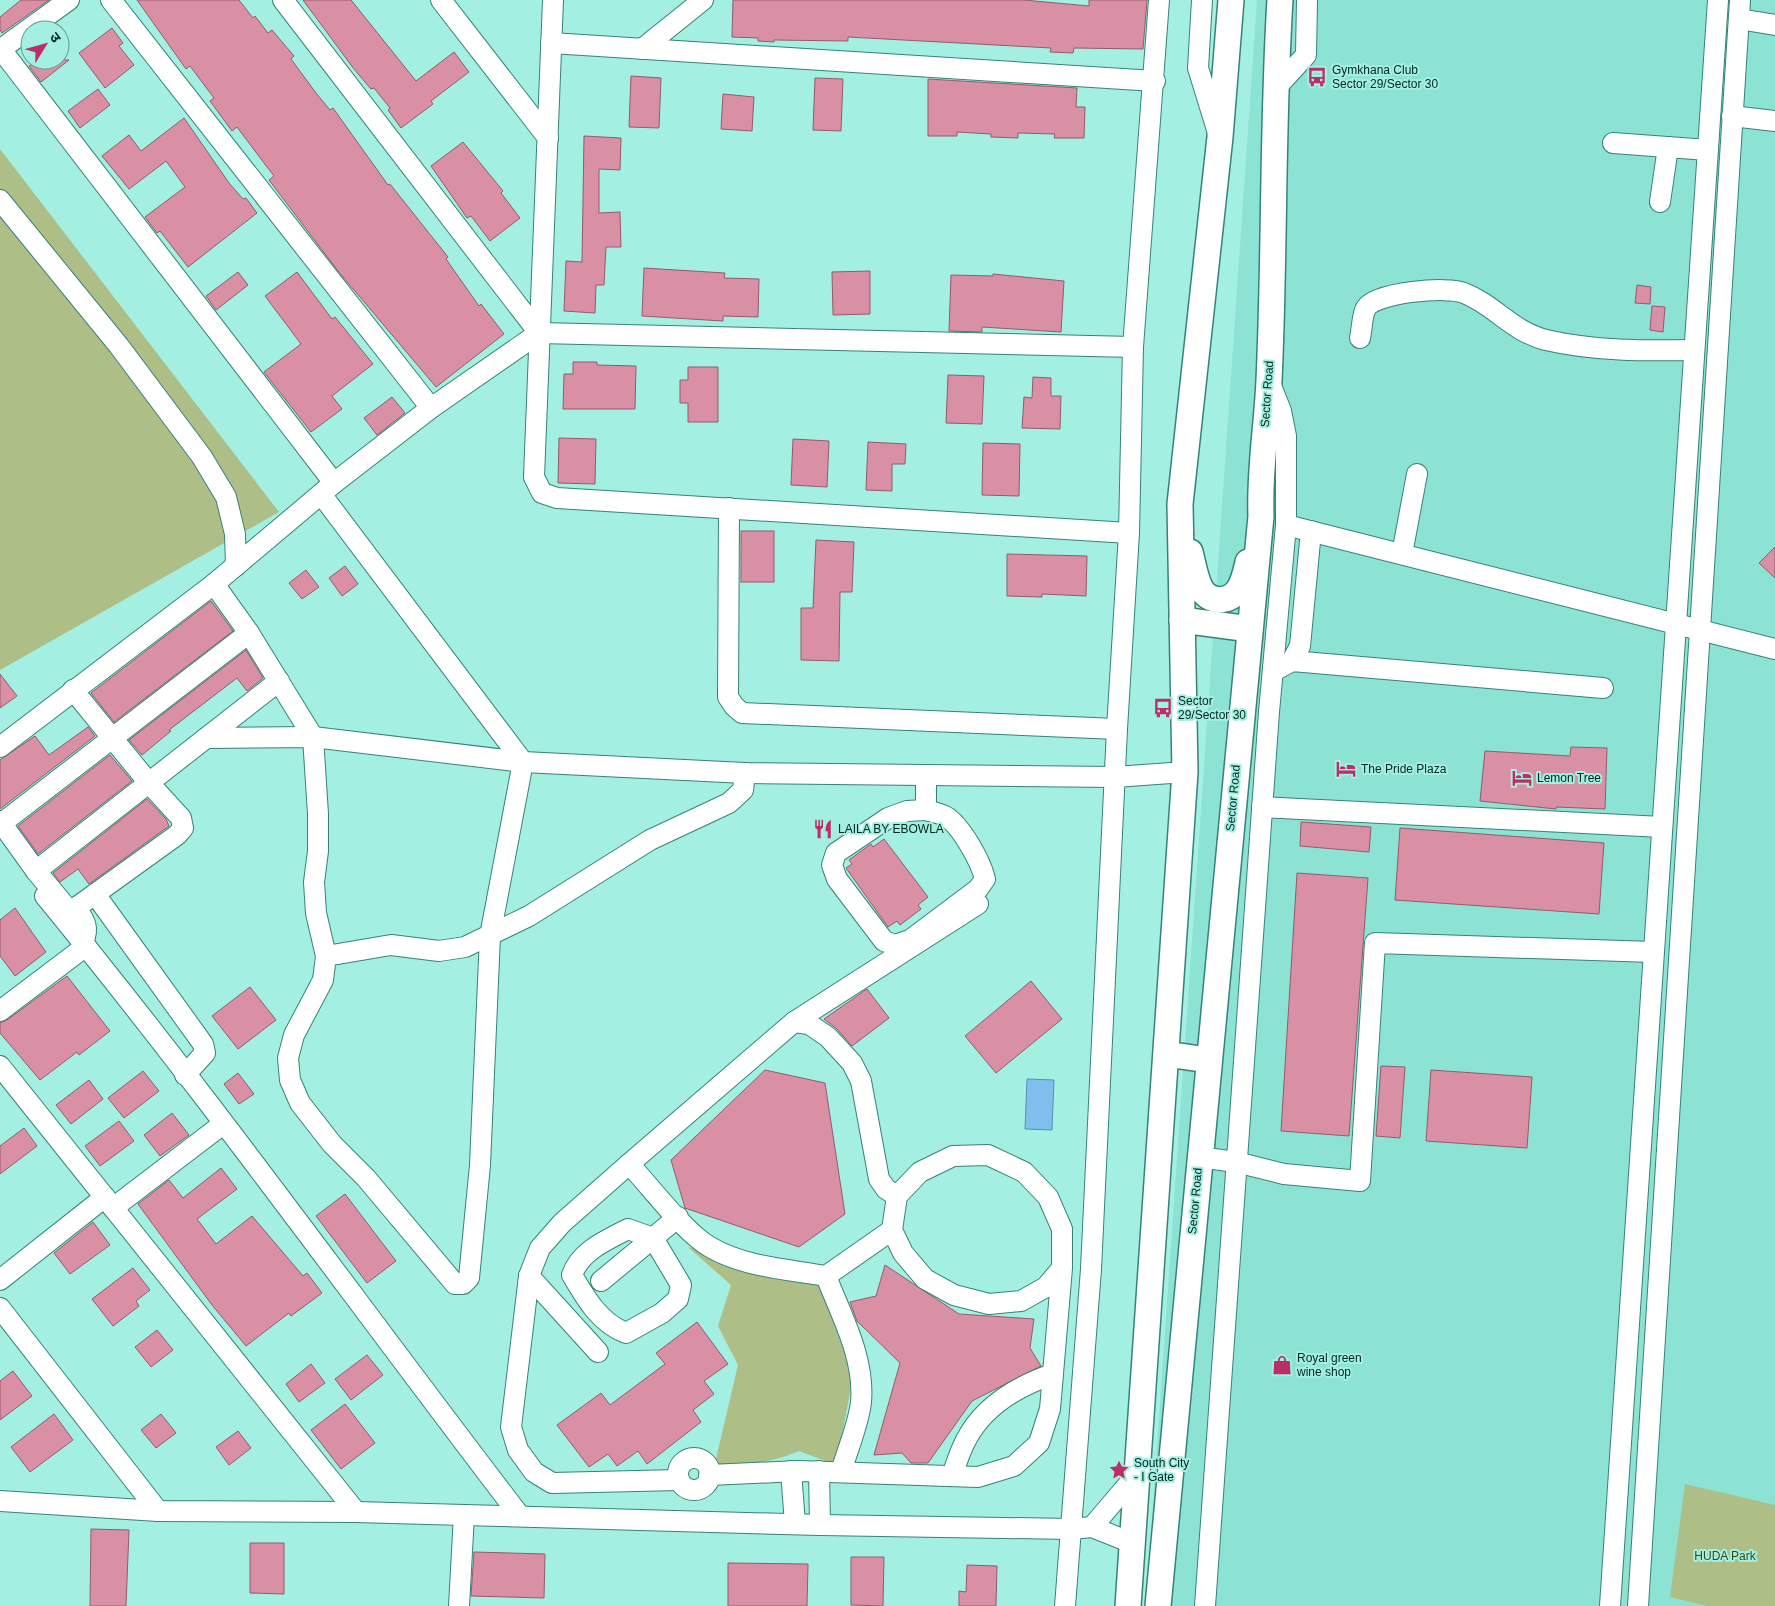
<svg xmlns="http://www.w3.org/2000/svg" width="1775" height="1606" font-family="Arial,'Noto Sans Devanagari',sans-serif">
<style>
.built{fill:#8de3d3}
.green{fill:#adbe86}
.water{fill:#7fbeed;stroke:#5a90af}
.building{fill:#da90a4;stroke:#935a6a}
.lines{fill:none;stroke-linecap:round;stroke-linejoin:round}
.minor-casing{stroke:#358377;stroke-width:22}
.major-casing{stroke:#358377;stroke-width:28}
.minor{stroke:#fff;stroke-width:20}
.major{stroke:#fff;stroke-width:25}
.labels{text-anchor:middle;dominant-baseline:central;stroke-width:4;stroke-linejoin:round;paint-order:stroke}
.poi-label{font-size:12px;fill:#03241f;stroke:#a3f0e2;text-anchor:start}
.street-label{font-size:12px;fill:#03241f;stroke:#a3f0e2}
.park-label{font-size:12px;fill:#3a4614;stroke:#a3f0e2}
</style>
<rect width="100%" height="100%" fill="#a3f0e2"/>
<path class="built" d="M 1257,0 L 1775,0 L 1775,1606 L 1146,1606 Z"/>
<g class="green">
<path d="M 0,149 L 279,512 L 0,670 Z"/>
<path d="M 688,1247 L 820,1286 L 853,1376 L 837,1462 L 831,1463 L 799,1451 C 771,1463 745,1466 714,1467 L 738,1365 L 718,1326 L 731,1285 Z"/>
<path d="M 1685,1484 L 1775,1505 L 1775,1606 L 1707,1606 L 1670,1597 Z"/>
</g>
<path class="water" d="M 1027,1079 L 1054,1080 L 1052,1130 L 1025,1129 Z"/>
<g class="building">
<path d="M 21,0 L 49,0 L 2,33 L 0,30 L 0,17 Z"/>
<path d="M 137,0 L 239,0 L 253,18 L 255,16 L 268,33 L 272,30 L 294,56 L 291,59 L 316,93 L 330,110 L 333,108 L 388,185 L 390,184 L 448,257 L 446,259 L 479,306 L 481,304 L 504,334 L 436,387 L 338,271 L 269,180 L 274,176 L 264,163 L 237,127 L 232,131 L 210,101 L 214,98 L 190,66 L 186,69 Z"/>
<path d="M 303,0 L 351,0 L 416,81 L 454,52 L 469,72 L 431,101 L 433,104 L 401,128 L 388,110 L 390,108 L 374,88 L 371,89 L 354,69 Z"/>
<path d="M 733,0 L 1024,0 L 1089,6 L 1089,0 L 1147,0 L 1143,49 L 1074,48 L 1073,53 L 1050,52 L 1051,48 L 848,37 L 848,41 L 774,40 L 774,42 L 758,41 L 758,38 L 732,37 Z"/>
<path d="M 112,28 L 123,43 L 119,46 L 134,65 L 105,88 L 79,53 Z"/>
<path d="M 36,60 L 69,60 L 41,82 L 29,66 Z"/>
<path d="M 631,76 L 661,78 L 659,128 L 629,127 Z"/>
<path d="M 815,78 L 843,79 L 841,131 L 813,130 Z"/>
<path d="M 928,79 L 1077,88 L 1076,107 L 1085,107 L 1084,138 L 1054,138 L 1055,134 L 1018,133 L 1018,138 L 991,137 L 991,134 L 957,132 L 957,136 L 928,136 Z"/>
<path d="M 98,89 L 110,105 L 80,128 L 68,111 Z"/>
<path d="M 723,94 L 754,97 L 752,131 L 721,129 Z"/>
<path d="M 184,118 L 229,183 L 243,199 L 246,198 L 257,213 L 188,267 L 160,231 L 157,233 L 145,217 L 185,187 L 166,161 L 129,189 L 102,156 L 129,135 L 141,151 Z"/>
<path d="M 584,136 L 621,138 L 620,170 L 599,169 L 599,213 L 620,212 L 621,247 L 606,247 L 604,285 L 596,285 L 595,313 L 564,311 L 566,261 L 582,262 Z"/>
<path d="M 463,142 L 503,191 L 501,193 L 520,218 L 490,241 L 471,216 L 467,218 L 431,166 Z"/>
<path d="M 644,268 L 725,273 L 724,278 L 759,279 L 758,317 L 723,316 L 723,321 L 642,316 Z"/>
<path d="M 870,271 L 870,314 L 833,315 L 832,272 Z"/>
<path d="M 238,272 L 248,285 L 216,310 L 206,296 Z"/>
<path d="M 297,272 L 332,319 L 335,317 L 373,364 L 332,396 L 342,409 L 311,432 L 264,372 L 301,344 L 265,296 Z"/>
<path d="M 993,274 L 1064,281 L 1061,332 L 982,327 L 982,332 L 949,331 L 951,275 L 993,276 Z"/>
<path d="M 1637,285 L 1651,287 L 1650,304 L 1635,303 Z"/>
<path d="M 1652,306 L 1665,307 L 1663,332 L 1650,330 Z"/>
<path d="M 573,362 L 597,362 L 597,365 L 636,366 L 635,409 L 563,409 L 564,374 L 573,374 Z"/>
<path d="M 688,367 L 718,367 L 718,422 L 688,422 L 688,403 L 680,403 L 680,380 L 688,380 Z"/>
<path d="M 948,375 L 984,376 L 982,424 L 946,423 Z"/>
<path d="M 1033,377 L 1051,378 L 1051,396 L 1061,396 L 1060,429 L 1022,428 L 1024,397 L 1032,398 Z"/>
<path d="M 392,397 L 405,413 L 377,435 L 364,418 Z"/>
<path d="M 559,438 L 596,439 L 595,484 L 558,483 Z"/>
<path d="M 793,439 L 829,441 L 827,487 L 791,485 Z"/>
<path d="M 868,442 L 906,444 L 905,464 L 892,464 L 892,491 L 866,490 Z"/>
<path d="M 983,443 L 1020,444 L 1019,496 L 982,495 Z"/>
<rect x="741" y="531" width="33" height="51"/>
<path d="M 816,540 L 854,542 L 852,592 L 840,592 L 839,661 L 801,660 L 801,608 L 813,608 Z"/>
<path d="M 1775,547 L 1775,578 L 1759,563 Z"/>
<path d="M 1007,554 L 1087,556 L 1086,596 L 1042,594 L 1042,597 L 1007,596 Z"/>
<path d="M 345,566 L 358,584 L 342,596 L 329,578 Z"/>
<path d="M 306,570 L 319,587 L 302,599 L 289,583 Z"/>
<path d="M 211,601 L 233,631 L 114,722 L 91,693 Z"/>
<path d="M 246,650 L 263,678 L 247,691 L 237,678 L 169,730 L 171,731 L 142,755 L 129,740 Z"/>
<path d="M 0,674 L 17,696 L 0,708 Z"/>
<path d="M 88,727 L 95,736 L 0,809 L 0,760 L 35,736 L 49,755 Z"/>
<path d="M 1571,747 L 1607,748 L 1605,809 L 1556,807 L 1556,809 L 1480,801 L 1485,751 L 1570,756 Z"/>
<path d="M 110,755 L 132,781 L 38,854 L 18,826 Z"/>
<path d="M 147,799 L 166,819 L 169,826 L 89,884 L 78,869 L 60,882 L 53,873 Z"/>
<path d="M 1301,822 L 1371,827 L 1369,852 L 1300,846 Z"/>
<path d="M 1400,828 L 1604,843 L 1599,914 L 1395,900 Z"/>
<path d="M 884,839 L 928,897 L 918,905 L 921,909 L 900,925 L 897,921 L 888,927 L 846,868 L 852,864 L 849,860 L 871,844 L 873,847 Z"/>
<path d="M 1297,873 L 1368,878 L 1349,1136 L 1281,1131 Z"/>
<path d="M 15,908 L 46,952 L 15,976 L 0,956 L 0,920 Z"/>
<path d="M 67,976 L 110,1031 L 79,1055 L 77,1052 L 40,1080 L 0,1033 L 0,1023 L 7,1020 Z"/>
<path d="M 1031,981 L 1062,1019 L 996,1073 L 965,1036 Z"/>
<path d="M 250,987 L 276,1020 L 238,1049 L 212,1016 Z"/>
<path d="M 867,989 L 889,1018 L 852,1046 L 837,1029 L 824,1019 Z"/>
<path d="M 1381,1066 L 1405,1067 L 1400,1138 L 1376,1136 Z"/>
<path d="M 765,1070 L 825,1083 L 845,1214 L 799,1247 L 685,1208 L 671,1160 Z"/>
<path d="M 1431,1070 L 1532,1077 L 1527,1148 L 1426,1141 Z"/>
<path d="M 143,1071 L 159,1091 L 124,1118 L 108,1098 Z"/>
<path d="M 238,1073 L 254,1094 L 239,1104 L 224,1084 Z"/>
<path d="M 89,1080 L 103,1099 L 71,1124 L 56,1105 Z"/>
<path d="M 172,1113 L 189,1135 L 160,1156 L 144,1135 Z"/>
<path d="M 119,1121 L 134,1141 L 100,1166 L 85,1146 Z"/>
<path d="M 24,1128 L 37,1146 L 0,1174 L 0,1146 Z"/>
<path d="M 221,1168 L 237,1189 L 197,1219 L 216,1244 L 252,1216 L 303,1276 L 307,1273 L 322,1293 L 291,1316 L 289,1313 L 246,1346 L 212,1305 L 138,1204 L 169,1180 L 183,1198 Z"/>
<path d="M 345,1194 L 396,1261 L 367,1283 L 316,1216 Z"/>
<path d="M 93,1222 L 110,1245 L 70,1274 L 54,1253 Z"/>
<path d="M 885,1265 L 959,1314 L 1034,1319 L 1030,1348 L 1041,1366 L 972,1401 L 928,1463 L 911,1463 L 902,1453 L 874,1455 L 900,1363 L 857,1321 L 850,1302 L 876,1296 Z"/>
<path d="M 133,1268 L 150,1290 L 136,1301 L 139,1306 L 113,1326 L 92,1299 Z"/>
<path d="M 697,1322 L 728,1364 L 704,1381 L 714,1394 L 693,1410 L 701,1422 L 647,1464 L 638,1451 L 617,1466 L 608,1454 L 589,1467 L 557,1425 L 601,1393 L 610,1405 L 665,1364 L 656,1353 Z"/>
<path d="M 157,1330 L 173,1350 L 151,1367 L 135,1347 Z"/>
<path d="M 367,1355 L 383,1375 L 351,1400 L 335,1379 Z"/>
<path d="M 311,1364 L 325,1383 L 299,1402 L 286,1384 Z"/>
<path d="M 13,1371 L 32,1396 L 0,1420 L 0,1381 Z"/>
<path d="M 345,1404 L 375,1443 L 341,1469 L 311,1430 Z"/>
<path d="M 54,1414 L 73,1440 L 30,1472 L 11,1447 Z"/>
<path d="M 161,1414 L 176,1433 L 156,1448 L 141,1430 Z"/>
<path d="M 238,1431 L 251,1448 L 229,1465 L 216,1447 Z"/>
<path d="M 91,1529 L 129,1530 L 126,1606 L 90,1606 Z"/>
<path d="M 250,1543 L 284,1543 L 284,1594 L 250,1593 Z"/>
<path d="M 474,1552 L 545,1554 L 544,1598 L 471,1596 Z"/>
<path d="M 851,1557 L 884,1557 L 883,1606 L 851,1605 Z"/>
<path d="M 728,1563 L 808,1564 L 807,1606 L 728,1606 Z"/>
<path d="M 967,1565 L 997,1566 L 996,1606 L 959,1606 L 959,1591 L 966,1592 Z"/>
</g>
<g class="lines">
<defs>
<g id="minor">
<path d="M 111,0 L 431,408"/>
<path d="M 283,0 L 539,333"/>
<path d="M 441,0 L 548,138"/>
<path d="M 553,0 L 534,477 L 542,493 L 557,498 L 1129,533"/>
<path d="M 1202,0 L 1198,68 L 1218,133"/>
<path d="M 1739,19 L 1775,25"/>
<path d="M 551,43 L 1155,81"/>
<path d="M 0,48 L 334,483"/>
<path d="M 1,49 L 69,0"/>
<path d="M 642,49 L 703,0"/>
<path d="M 1274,90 L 1306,55 L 1307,0"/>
<path d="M 1732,116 L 1775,121"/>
<path d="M 1613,143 L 1708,150"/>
<path d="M 0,200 L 119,346 L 202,457 L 226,497 L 235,534 L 236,566"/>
<path d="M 1660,202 L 1668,147"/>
<path d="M 1360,338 C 1362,329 1362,315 1366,308 C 1376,292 1448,286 1464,293 C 1495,305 1511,331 1546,340 C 1594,351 1644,351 1693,350"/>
<path d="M 321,494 L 523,762 L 490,936 L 480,1165 L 469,1278 L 463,1284 L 455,1284 L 366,1178 L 332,1144 L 300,1103 L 290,1080 L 288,1058 L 294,1035 L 323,980 L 326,956 L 391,945 L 439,951 L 465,947 L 529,916 L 650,840 L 729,803 L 743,790 L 745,773"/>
<path d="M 729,508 L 728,697 L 734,706 L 742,713 L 1117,729"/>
<path d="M 1286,525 L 1775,649"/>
<path d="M 1402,554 L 1417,474"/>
<path d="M 214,584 L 249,633 L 313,737 L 318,814 L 318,851 L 314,882 L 316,913 L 326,956"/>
<path d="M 1292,661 L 1300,646 L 1311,531"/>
<path d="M 1274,671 L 1292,661 L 1603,688"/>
<path d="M 206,738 L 313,737 L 523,762 L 745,773 L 1115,777 L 1185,772"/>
<path d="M 0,747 L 214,584 L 334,483 L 431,408 L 539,333 L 1133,347"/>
<path d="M 1262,807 L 1662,827"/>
<path d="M 926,810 C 932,812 939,813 945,816 C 961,825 981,862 985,879 L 978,889 L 910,940 L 895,945 L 884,941 L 837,879 L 832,865 L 836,853 L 888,818 L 907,811 Z"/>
<path d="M 926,810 L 926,775"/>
<path d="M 0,821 L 36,871 L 70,912 L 177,835 L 183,828 L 181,818 L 149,783 L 73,690"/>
<path d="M 2,823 L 249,633"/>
<path d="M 36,871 L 279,681"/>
<path d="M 95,894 L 203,1044 L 205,1053 L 185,1075"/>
<path d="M 45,896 C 210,1097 362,1310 520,1516"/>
<path d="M 76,907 C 84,920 90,927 83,942"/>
<path d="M 0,1011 L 86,946"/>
<path d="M 794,1022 L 809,1024 L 828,1037 L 852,1063 L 861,1081 L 879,1179 L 886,1189 L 897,1196"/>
<path d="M 0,1066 L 356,1512"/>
<path d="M 1199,1157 L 1236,1162 L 1284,1174 L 1360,1181 L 1375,943 L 1653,952"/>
<path d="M 629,1164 C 651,1187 684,1232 710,1247 C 744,1267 787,1269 826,1276 C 841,1315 865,1358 861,1402 C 859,1423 847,1451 841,1472"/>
<path d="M 113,1208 L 223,1124"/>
<path d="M 529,1276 L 598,1352"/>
<path d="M 826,1276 L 892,1230"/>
<path d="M 0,1280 L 105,1197"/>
<path d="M 601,1281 L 653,1238 L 681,1285 L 678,1299 L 662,1313 L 626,1333 C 600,1323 586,1299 572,1275 C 580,1251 607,1240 628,1229 L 653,1238 L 678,1217"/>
<path d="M 0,1308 L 158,1511"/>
<circle cx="694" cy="1474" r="16"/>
<path d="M 791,1471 L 795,1524"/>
<path d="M 819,1471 L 820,1525"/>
<path d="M 709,1475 L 799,1471 L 978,1477 L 1014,1466 L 1039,1443 L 1050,1409 L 1062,1268 L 1062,1229 L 1048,1197 L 1024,1172 L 988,1155 L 953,1156 L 920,1172 L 897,1196 L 892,1230 L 903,1253 L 925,1279 L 954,1295 L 989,1304 L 1021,1301 L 1046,1287 L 1062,1268"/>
<path d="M 952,1476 C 956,1464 960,1451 966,1440 C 984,1405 1018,1386 1053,1374"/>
<path d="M 679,1480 L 552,1483 L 534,1472 L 518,1450 L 511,1427 L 529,1276 L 540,1248 L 562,1223 L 629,1164 L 794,1022 L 978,904"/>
<path d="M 0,1501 L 158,1511 L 356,1512 L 820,1525 L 1071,1529 L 1092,1527 L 1132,1543"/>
<path d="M 1092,1527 L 1137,1474"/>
<path d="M 459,1606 L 464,1515"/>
<path d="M 1065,1606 L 1091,1269 L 1117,729 L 1129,533 L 1133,347 L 1159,0"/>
<path d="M 1205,1606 L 1269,712 L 1286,525 L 1286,436 L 1281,411 L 1270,383"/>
<path d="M 1610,1606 L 1718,0"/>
<path d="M 1638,1606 L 1740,0"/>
</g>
<g id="major">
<path d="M 1190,552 C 1193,563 1195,577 1200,587 C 1208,603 1229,604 1239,589 C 1244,581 1246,571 1248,562"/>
<path d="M 1182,620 L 1250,629"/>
<path d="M 1166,1054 L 1208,1060"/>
<path d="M 1128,1606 L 1185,772 L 1180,504 L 1220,137 L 1231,0"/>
<path d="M 1158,1606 L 1261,516 C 1259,471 1267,426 1269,380 C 1275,253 1272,127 1280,0"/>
</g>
</defs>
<use href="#minor" class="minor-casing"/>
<use href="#major" class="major-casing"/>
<use href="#minor" class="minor"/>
<use href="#major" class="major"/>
</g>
<defs>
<symbol id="bus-bare" viewBox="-9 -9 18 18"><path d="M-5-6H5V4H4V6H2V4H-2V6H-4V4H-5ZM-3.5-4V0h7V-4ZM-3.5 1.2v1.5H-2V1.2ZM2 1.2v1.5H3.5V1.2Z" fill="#bb2f66" stroke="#a3f0e2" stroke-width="2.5" paint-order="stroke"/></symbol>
<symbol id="hotel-bare" viewBox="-9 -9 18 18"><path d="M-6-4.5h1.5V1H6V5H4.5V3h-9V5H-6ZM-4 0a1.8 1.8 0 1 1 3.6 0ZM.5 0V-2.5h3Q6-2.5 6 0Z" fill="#bb2f66" stroke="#a3f0e2" stroke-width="2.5" paint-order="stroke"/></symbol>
<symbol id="restaurant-bare" viewBox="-9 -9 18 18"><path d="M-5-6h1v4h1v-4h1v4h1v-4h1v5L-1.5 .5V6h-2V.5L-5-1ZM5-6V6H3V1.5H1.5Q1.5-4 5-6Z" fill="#bb2f66" stroke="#a3f0e2" stroke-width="2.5" paint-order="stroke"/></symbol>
<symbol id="shop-bare" viewBox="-9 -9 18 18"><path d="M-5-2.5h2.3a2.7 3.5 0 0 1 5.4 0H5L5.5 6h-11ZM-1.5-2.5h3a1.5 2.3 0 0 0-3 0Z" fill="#bb2f66" stroke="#a3f0e2" stroke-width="2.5" paint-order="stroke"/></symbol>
<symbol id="sight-bare" viewBox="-9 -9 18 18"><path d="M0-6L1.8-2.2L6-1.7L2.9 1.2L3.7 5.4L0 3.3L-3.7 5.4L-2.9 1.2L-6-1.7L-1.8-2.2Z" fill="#bb2f66" stroke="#a3f0e2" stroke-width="2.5" paint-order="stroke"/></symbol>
</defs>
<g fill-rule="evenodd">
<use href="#bus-bare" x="1303" y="63" width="28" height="28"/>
<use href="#bus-bare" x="1149" y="694" width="28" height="28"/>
<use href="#hotel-bare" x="1332" y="755" width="28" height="28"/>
<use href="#hotel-bare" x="1508" y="764" width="28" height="28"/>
<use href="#restaurant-bare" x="809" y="815" width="28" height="28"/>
<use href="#shop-bare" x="1268" y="1351" width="28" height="28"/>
<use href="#sight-bare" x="1105" y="1456" width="28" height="28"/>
</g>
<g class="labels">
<g class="poi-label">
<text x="1332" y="70">Gymkhana Club<tspan x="1332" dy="14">Sector 29/Sector 30</tspan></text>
<text x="1178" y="701">Sector<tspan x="1178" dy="14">29/Sector 30</tspan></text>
<text x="1361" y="769">The Pride Plaza</text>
<text x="1537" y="778">Lemon Tree</text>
<text x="838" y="829">LAILA BY EBOWLA</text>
<text x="1297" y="1358">Royal green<tspan x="1297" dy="14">wine shop</tspan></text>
<text x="1134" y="1463">South City<tspan x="1134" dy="14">- I Gate</tspan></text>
</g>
<g class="street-label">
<text transform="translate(1267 394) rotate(-86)">Sector Road</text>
<text transform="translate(1233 798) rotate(-85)">Sector Road</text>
<text transform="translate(1195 1201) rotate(-85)">Sector Road</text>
</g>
<g class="park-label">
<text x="1725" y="1556">HUDA Park</text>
</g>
</g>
<g transform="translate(45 45) rotate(53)"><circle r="24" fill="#a3f0e2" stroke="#639e94"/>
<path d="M0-4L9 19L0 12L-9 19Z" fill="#bb2f66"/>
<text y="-8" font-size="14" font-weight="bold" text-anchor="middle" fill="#03241f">उ</text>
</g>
</svg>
